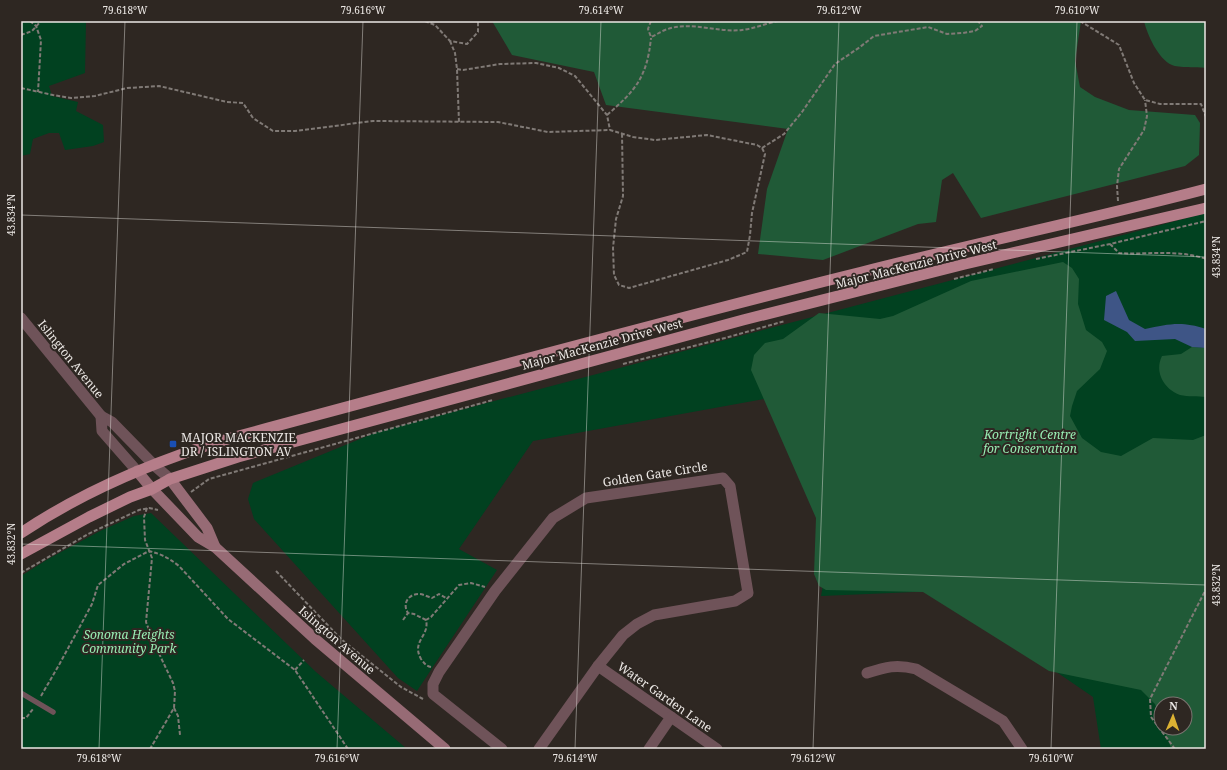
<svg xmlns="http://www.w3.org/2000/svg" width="1227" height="770" font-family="'Noto Serif',serif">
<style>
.green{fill:#014120;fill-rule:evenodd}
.forest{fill:#205a37}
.water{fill:#3e5586}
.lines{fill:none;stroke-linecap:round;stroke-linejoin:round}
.path{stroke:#807a76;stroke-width:2;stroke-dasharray:4 2;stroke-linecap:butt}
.service{stroke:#6f5359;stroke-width:5.5}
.minor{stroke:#6f5359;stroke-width:11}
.tertiary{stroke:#6f5359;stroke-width:11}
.secondary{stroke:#976b75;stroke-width:11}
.primary{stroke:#b57d89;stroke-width:11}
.ticks{fill:none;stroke:#ece8e5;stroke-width:1;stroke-opacity:0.45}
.transit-dot{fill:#1a4fb4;stroke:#2e2722;stroke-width:1.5}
.labels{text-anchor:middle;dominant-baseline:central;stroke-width:4;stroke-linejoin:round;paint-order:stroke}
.street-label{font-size:12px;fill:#ece8e5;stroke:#2e2722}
.park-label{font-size:12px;font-style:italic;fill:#98edb3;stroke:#2e2722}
.poi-label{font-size:12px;fill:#ece8e5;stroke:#2e2722;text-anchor:start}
.neatline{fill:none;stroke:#ece8e5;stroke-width:1.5}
.ticks-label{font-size:10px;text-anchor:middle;fill:#ece8e5}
</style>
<rect width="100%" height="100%" fill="#2e2722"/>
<g class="green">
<path d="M 21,21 L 86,21 L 85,73 L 49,86 L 52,96 L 78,102 L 76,111 L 103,125 L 104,142 L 93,146 L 65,150 L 59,133 L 49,133 L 33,139 L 30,154 L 21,156 Z"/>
<path d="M 1206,213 L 1206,749 L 1101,749 L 1093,697 L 938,591 L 821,596 L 829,552 L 781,396 L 533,441 L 459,549 L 497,570 L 417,691 L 398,678 L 254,519 L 248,499 L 253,483 L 377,432 ZM 1161,704 L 1185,704 L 1185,728 L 1161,728 Z"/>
<path d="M 151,513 L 316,672 L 407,749 L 21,749 L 21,576 L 48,559 L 100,531 L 134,516 Z"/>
</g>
<g class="forest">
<path d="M 492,21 L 1081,21 L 1075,61 L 1080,87 L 1095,97 L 1129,110 L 1195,115 L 1200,123 L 1199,155 L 1185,166 L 981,218 L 953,173 L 942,180 L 936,222 L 918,224 L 823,260 L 758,254 L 767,189 L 788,129 L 606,105 L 594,72 L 512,55 Z"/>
<path d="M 1144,21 L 1206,21 L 1206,68 C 1198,67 1178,68 1172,65 C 1158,59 1147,34 1144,21 Z"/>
<path d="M 1063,262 L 1072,268 L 1079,279 L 1078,304 L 1086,330 L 1102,342 L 1107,351 L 1100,369 L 1077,391 L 1072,406 L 1070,416 L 1082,438 L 1101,452 L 1121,456 L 1153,438 L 1193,440 L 1206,435 L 1206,749 L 1171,748 L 1164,728 L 1185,728 L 1185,704 L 1161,704 L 1161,720 L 1155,704 L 1141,690 L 1049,671 L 923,592 L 826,590 L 819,586 L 814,574 L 816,518 L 751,370 L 754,355 L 765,343 L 783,339 L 819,313 L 880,319 L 893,316 L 971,281 Z"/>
<path d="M 1192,347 L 1206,348 L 1206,397 C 1198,396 1188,397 1180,395 C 1164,389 1154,372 1162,356 L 1181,354 Z"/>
</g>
<path class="water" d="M 1116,291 L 1129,320 L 1145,329 C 1169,324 1182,321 1206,329 L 1206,348 L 1192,347 L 1175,339 L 1135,341 L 1127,332 L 1104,320 L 1106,296 Z"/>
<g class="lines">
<g class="path">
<path d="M 30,21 L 36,26 L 41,40 L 38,92"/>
<path d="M 425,21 L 435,25 L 450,41 L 467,44 L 478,32 L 478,21"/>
<path d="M 651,21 L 648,29 L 651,37 C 656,35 660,32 665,30 C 690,20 717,33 742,30 C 753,29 767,23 778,21"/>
<path d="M 1080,21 L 1119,45 L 1134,83 L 1145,100 L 1160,104 L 1201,104 L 1206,117"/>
<path d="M 21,35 L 32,31 L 41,21"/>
<path d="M 450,41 L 455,53 L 457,69 L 459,122"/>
<path d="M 457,69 L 463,70 L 500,64 L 536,63 L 559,68 L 575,76 L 607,115 L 610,130"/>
<path d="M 21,88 L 53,95 L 71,98 L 95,96 L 127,88 L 159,86 L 227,102 L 243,103 L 253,118 L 273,131 L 295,131 L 373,121 L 498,122 L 548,132 L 610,130 L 633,137 L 655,140 L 707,135 L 757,145 L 762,148 L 765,154 L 752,213 L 750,235 L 747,252 L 728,260 L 629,288 L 619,285 L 614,275 L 613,248 L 616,219 L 623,196 L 622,133"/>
<path d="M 607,115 C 636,90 647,77 651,38"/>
<path d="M 762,148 L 784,134 L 802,112 L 835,64 L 860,47 L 874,36 L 928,27 L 947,34 L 963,33 L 975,31 L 982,26 L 978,21"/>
<path d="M 1118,201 L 1117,186 L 1119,169 L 1144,130 L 1147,116 L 1145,100"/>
<path d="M 1110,244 L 1119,253 C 1147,255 1178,249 1206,259"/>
<path d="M 1036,259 L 1110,244 L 1206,221"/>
<path d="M 954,279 L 994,269"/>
<path d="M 623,364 L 725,338 L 785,321"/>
<path d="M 191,492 L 209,479 L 493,400"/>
<path d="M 147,508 L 144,517 L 145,540 L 152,558 L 146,622 L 154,643 L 173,683 L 175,691 L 174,708 L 150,749"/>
<path d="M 276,571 L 341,639 L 401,687 L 423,699"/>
<path d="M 21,573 L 88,534 L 139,510 L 149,508 L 158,510"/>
<path d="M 403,620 L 408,613"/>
<path d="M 426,620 L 414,614 L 408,613 C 402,604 408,594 419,594 C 423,594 428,597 432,598 L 439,594 L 446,598"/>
<path d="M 431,667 C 426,666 424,663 421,659 C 411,641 430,636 426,620 L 431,617 L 459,585 L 471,583 L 485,587"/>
<path d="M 295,670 L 304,660"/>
<path d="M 41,696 L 59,665 L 92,604 L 98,585 L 124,564 L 149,551 C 161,554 169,558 179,566 L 228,619 L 295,670 L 348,749"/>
<path d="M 174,708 L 178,716 L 180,735"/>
<path d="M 21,718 L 26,718 L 33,709"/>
<path d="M 1175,749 L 1151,717 L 1150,699 L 1206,589"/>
</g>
<path class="service" d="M 21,693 L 53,712"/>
<g class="minor">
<path d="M 598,666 L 717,749"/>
<path d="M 867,673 C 886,667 896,664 916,669 L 1003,721 L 1022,749"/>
<path d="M 502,749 L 433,694 L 433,684 L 439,672 L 495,591 L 553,518 L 586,498 L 723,478 L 730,486 L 748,593 L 735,601 L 654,615 L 637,624 L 623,635 L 598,666 L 539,749"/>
<path d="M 649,749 L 671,717"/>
</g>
<g class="tertiary">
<path d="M 21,318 L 101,416 L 112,422 L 154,465 L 170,479"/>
<path d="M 101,416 L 102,431 L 137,471"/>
</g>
<g class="secondary">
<path d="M 137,471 L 152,489 L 198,537 L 215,547 L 315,639 L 445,749"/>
<path d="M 170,479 L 207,528 L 215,547"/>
</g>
<g class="primary">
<path d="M 21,533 C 85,490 158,460 231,438 C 441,382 651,324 862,272 C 976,243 1092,219 1206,189"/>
<path d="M 21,554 L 89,517 L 130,497 L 152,489 L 170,479 L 238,457 L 743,320 L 965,264 L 1206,208"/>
</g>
</g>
<path class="ticks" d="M 21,215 L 1206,257M 21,544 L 1206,585M 99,749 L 125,21M 337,749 L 363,21M 575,749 L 601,21M 813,749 L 839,21M 1051,749 L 1077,21"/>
<rect class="transit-dot" x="169" y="440" width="8" height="8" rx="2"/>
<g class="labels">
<g class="street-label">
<text transform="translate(916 264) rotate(-14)">Major MacKenzie Drive West</text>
<text transform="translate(602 344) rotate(-15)">Major MacKenzie Drive West</text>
<text transform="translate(71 359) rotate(51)">Islington Avenue</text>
<text transform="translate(655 474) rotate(-9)">Golden Gate Circle</text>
<text transform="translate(337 640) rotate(41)">Islington Avenue</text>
<text transform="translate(665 697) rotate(35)">Water Garden Lane</text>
</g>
<g class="park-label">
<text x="1030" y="434">Kortright Centre<tspan x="1030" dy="14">for Conservation</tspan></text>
<text x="129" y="634">Sonoma Heights<tspan x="129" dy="14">Community Park</tspan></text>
</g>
<g class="poi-label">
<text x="181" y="437">MAJOR MACKENZIE<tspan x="181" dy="14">DR / ISLINGTON AV</tspan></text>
</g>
</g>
<rect width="1227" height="770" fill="none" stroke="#2e2722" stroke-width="44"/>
<g transform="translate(1173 716) rotate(2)"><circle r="19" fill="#2e2722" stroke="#7a7470"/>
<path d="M0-3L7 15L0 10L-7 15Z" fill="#dcb233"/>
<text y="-6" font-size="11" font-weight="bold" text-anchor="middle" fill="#ece8e5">N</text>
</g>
<rect x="22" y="22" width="1183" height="726" class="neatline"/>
<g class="ticks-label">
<text x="125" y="14">79.618°W</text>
<text x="363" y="14">79.616°W</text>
<text x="601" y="14">79.614°W</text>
<text x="839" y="14">79.612°W</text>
<text x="1077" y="14">79.610°W</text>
<text transform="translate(11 215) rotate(-90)" y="4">43.834°N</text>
<text transform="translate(1216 257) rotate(-90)" y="4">43.834°N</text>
<text transform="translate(11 544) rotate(-90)" y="4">43.832°N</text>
<text transform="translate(1216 585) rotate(-90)" y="4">43.832°N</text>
<text x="99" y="762">79.618°W</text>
<text x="337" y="762">79.616°W</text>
<text x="575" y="762">79.614°W</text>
<text x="813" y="762">79.612°W</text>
<text x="1051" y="762">79.610°W</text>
</g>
</svg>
